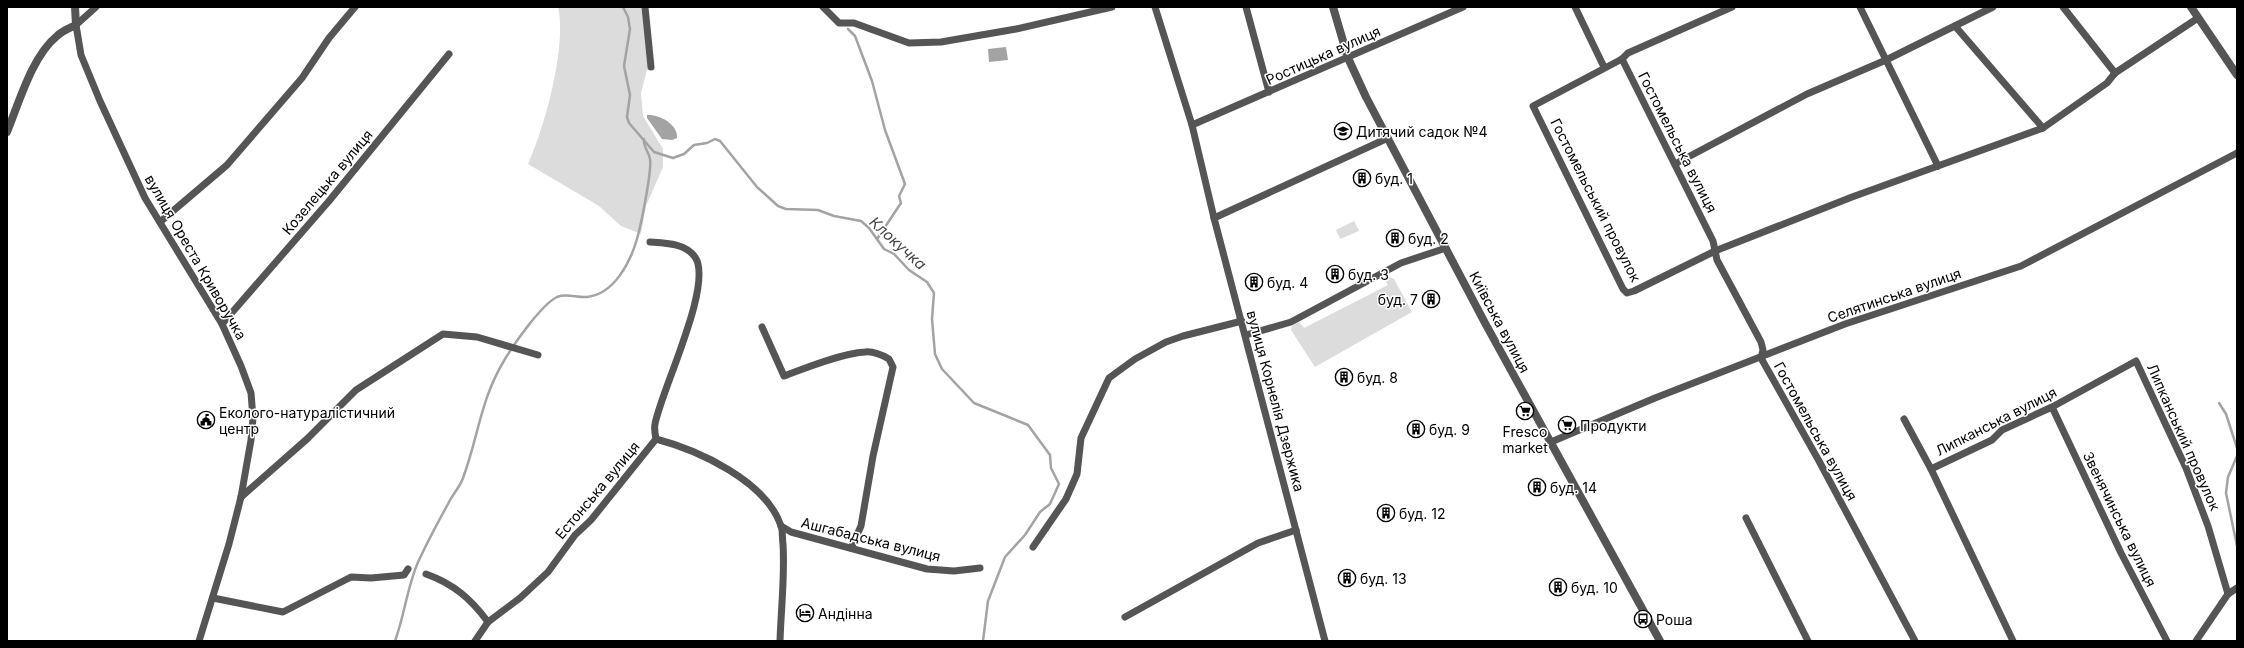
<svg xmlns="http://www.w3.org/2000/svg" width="2244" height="648" font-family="Inter,sans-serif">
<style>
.green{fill:#dcdcdc}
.water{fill:#a3a3a3}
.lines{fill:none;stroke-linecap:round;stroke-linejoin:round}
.stream{stroke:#a3a3a3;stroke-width:2.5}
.minor{stroke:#555;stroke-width:7}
.tertiary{stroke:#555;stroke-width:8}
.labels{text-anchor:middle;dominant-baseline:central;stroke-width:3;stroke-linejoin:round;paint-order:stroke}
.street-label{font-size:14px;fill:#000;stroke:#fff}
.poi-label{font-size:14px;fill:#000;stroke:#fff;text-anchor:start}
.water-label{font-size:15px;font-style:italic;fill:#444;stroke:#fff}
</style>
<rect width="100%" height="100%" fill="#fff"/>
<g class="green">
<path d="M 558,7 L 646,7 L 652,69 L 647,70 L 641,93 L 643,116 L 663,149 L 663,167 L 646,206 L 641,234 L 621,226 L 599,206 L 528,164 C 545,127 567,46 558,7 Z"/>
<path d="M 1354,221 L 1359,231 L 1340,239 L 1336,230 Z"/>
<path d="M 1390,277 L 1394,279 L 1412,312 L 1315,367 L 1291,330 L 1292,326 L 1299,322 L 1304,328 L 1388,285 L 1384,279 Z"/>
</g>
<g class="water">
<path d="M 1006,47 L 1008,60 L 989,62 L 988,49 Z"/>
<path d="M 647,115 C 659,114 678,124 677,138 L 672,140 L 662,139 L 647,118 Z"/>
</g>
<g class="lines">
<g class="stream">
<path d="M 623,7 L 628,17 L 630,29 L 624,66 L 630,95 L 627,117 L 629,123 L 654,152 L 673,158 L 684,154 L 694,145 L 707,143 L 715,139 L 720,141 L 757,187 L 778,206 L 786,209 L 818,210 L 834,216 L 861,221 L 869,228 L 884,249 L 894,254 L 909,270 L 927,282 L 934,293 L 932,319 L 935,354 L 942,369 L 974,403 L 1028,425 L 1050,455 L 1051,468 L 1059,484 L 1050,504 L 1040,512 L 1025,535 L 1005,557 L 988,601 L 983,641"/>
<path d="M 848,29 L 855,36 L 872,81 L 885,130 L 905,184 L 899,196 L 901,203 L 877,239"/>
<path d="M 2219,403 L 2226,414 L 2237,448"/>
<path d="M 2237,456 L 2228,477 L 2226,493 L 2237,546"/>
<path d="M 395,641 C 405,614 407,586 419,560 C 428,541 438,522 448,504 C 452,495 460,487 463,478 C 479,435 480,400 505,359 C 514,344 541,305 557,297 C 567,293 577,298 587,297 C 614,294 630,263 637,239 C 641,225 652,171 650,159 C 649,152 643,147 644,139"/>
</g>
<g class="minor">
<path d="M 96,7 L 76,25 L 81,55 L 100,101 L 145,198 L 222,324 L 241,366 L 251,393 L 253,418 L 251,440 L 241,497 L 229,544 L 199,641"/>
<path d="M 645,7 L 651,67"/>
<path d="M 823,7 L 839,23 L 854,23 L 909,43 L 941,42 L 1016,29 L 1112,7"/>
<path d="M 1155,7 L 1192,125 L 1214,218 L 1325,641"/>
<path d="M 1246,7 L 1269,92"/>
<path d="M 1575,7 L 1604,67"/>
<path d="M 1732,7 L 1628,53 L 1622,59 L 1533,106 L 1623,289 L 1627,293 L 1634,291 L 1715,251 L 1852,197 L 2043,128 L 2107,83 L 2115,73 L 2198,18"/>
<path d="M 1860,7 L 1938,166"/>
<path d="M 2063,7 L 2115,73"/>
<path d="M 1955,26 L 2043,128"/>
<path d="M 1622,59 L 1713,241 L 1717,260 L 1761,342 L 1763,350 L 1761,358 L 1819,461 L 1915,641"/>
<path d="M 1192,125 L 1463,7"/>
<path d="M 1675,164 L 1807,94 L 1886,60 L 1993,7"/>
<path d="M 1214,218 L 1388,138"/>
<path d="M 160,222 L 227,165 L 302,78 L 329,38 L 355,7"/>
<path d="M 222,324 L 329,201 L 449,54"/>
<path d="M 762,327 L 784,376 C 805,368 843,353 865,352 C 874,351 882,355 889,359 L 893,367 L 873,456 L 861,526 L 851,548"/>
<path d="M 1246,335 L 1291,322 L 1401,263 L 1446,248"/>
<path d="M 2052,407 L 2121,553 L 2167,641"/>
<path d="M 1904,419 L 1931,469"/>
<path d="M 656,439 C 698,450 766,481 781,526 C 783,531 782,538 783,544 C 785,576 781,609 780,641"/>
<path d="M 1551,442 L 1655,398 L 1845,324 L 2021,266 L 2237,153"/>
<path d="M 241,497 L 307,439 L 356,390 L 443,334 L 477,337 L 538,355"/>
<path d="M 1746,518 L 1808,641"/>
<path d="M 781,526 L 791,532 L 927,569 L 954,571 L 980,568"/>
<path d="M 1033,547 L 1066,499 L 1077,474 L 1081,438 L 1109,378 L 1135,359 L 1166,342 L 1183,336 L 1242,321"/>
<path d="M 426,574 C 454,584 471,599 488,622"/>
<path d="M 213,598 L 283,612 L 351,577 L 371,578 L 404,575 L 408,569"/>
<path d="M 1125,617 L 1258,543 L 1296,530"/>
<path d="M 475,641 L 488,622 L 520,598 L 548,572 L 575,535 L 591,520 L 656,439 C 655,434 654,428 655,424 C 661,391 714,284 695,257 C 685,243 665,243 650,242"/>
<path d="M 2013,641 L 1931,469 L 1992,440 L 2002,430 L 2052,407 L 2136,361 L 2186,468 L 2208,526 L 2228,594"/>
<path d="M 2196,641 L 2228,594 L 2237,588"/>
</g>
<g class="tertiary">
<path d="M 1333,7 L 1348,58 L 1366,97 L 1485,323 L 1660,641"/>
<path d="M 2191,7 L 2237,75"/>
<path d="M 7,132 C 19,103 32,56 57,36 C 62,31 70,28 76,25 L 75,7"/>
</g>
</g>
<defs>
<symbol id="school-ring" viewBox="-11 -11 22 22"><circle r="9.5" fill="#fff" stroke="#000" stroke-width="1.5"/><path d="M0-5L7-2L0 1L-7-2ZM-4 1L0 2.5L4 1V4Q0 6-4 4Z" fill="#000"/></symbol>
<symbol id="building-ring" viewBox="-11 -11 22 22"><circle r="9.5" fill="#fff" stroke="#000" stroke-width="1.5"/><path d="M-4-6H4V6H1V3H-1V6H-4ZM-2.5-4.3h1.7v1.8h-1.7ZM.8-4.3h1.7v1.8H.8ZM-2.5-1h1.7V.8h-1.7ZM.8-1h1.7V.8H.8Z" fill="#000"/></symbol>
<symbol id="supermarket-ring" viewBox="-11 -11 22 22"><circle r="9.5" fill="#fff" stroke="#000" stroke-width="1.5"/><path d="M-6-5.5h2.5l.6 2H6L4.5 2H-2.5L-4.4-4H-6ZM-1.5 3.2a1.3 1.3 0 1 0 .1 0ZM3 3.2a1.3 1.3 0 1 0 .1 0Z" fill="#000"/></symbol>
<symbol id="civic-ring" viewBox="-11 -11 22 22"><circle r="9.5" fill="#fff" stroke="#000" stroke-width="1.5"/><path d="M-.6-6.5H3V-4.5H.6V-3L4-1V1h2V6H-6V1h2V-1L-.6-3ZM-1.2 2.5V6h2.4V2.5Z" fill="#000"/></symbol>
<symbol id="hotel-ring" viewBox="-11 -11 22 22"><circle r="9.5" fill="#fff" stroke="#000" stroke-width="1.5"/><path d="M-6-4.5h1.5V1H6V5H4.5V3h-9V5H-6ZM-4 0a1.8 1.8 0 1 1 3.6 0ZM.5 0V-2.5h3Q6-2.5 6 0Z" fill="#000"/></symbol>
<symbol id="bus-ring" viewBox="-11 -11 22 22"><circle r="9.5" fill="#fff" stroke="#000" stroke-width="1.5"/><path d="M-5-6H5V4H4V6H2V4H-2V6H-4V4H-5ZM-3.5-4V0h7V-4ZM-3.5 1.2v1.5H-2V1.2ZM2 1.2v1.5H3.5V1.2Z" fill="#000"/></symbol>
</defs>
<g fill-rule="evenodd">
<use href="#school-ring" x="1333" y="121" width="20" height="20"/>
<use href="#building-ring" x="1352" y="168" width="20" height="20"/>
<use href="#building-ring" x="1385" y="228" width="20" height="20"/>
<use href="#building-ring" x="1325" y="264" width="20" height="20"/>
<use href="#building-ring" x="1244" y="272" width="20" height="20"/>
<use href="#building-ring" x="1421" y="289" width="20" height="20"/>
<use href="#building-ring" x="1334" y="367" width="20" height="20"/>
<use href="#supermarket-ring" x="1515" y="401" width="20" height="20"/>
<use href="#civic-ring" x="196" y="410" width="20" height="20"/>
<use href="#supermarket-ring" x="1557" y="415" width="20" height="20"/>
<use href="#building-ring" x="1406" y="419" width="20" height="20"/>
<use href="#building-ring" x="1527" y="477" width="20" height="20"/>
<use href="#building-ring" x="1376" y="503" width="20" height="20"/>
<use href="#building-ring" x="1337" y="568" width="20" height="20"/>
<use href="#building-ring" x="1548" y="577" width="20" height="20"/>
<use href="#hotel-ring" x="795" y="603" width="20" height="20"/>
<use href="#bus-ring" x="1633" y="609" width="20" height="20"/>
</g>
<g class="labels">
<g class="street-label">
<text transform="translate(1323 55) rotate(-24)">Ростицька вулиця</text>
<text transform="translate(1678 142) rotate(63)">Гостомельська вулиця</text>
<text transform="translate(327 182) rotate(-50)">Козелецька вулиця</text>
<text transform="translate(1596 200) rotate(63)">Гостомельський провулок</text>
<text transform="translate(196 257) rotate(60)">вулиця Ореста Криворучка</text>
<text transform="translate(1894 295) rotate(-19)">Селятинська вулиця</text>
<text transform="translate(1500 322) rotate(62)">Київська вулиця</text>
<text transform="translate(1276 401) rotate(75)">вулиця Корнелія Дзержика</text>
<text transform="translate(1996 421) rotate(-27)">Липканська вулиця</text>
<text transform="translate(1816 431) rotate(61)">Гостомельська вулиця</text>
<text transform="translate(2184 437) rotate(66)">Липканський провулок</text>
<text transform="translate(597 490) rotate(-50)">Естонська вулиця</text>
<text transform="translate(2120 519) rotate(64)">Звенячинська вулиця</text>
<text transform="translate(871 539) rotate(14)">Ашгабадська вулиця</text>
</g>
<g class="poi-label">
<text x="1356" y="131">Дитячий садок №4</text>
<text x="1375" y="178">буд. 1</text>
<text x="1408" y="238">буд. 2</text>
<text x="1348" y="274">буд. 3</text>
<text x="1267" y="282">буд. 4</text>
<text x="1418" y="299" text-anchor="end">буд. 7</text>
<text x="1357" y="377">буд. 8</text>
<text x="219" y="412">Еколого-натуралістичний<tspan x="219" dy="16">центр</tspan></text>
<text x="1580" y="425">Продукти</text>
<text x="1429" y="429">буд. 9</text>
<text x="1525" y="431" text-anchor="middle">Fresco<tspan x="1525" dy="16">market</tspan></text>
<text x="1550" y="487">буд. 14</text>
<text x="1399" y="513">буд. 12</text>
<text x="1360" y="578">буд. 13</text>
<text x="1571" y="587">буд. 10</text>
<text x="818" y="613">Андінна</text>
<text x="1656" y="619">Роша</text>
</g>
<g class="water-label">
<text transform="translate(898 243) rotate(42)">Клокучка</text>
</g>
</g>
<rect width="2244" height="648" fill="none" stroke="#000000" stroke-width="16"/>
</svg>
